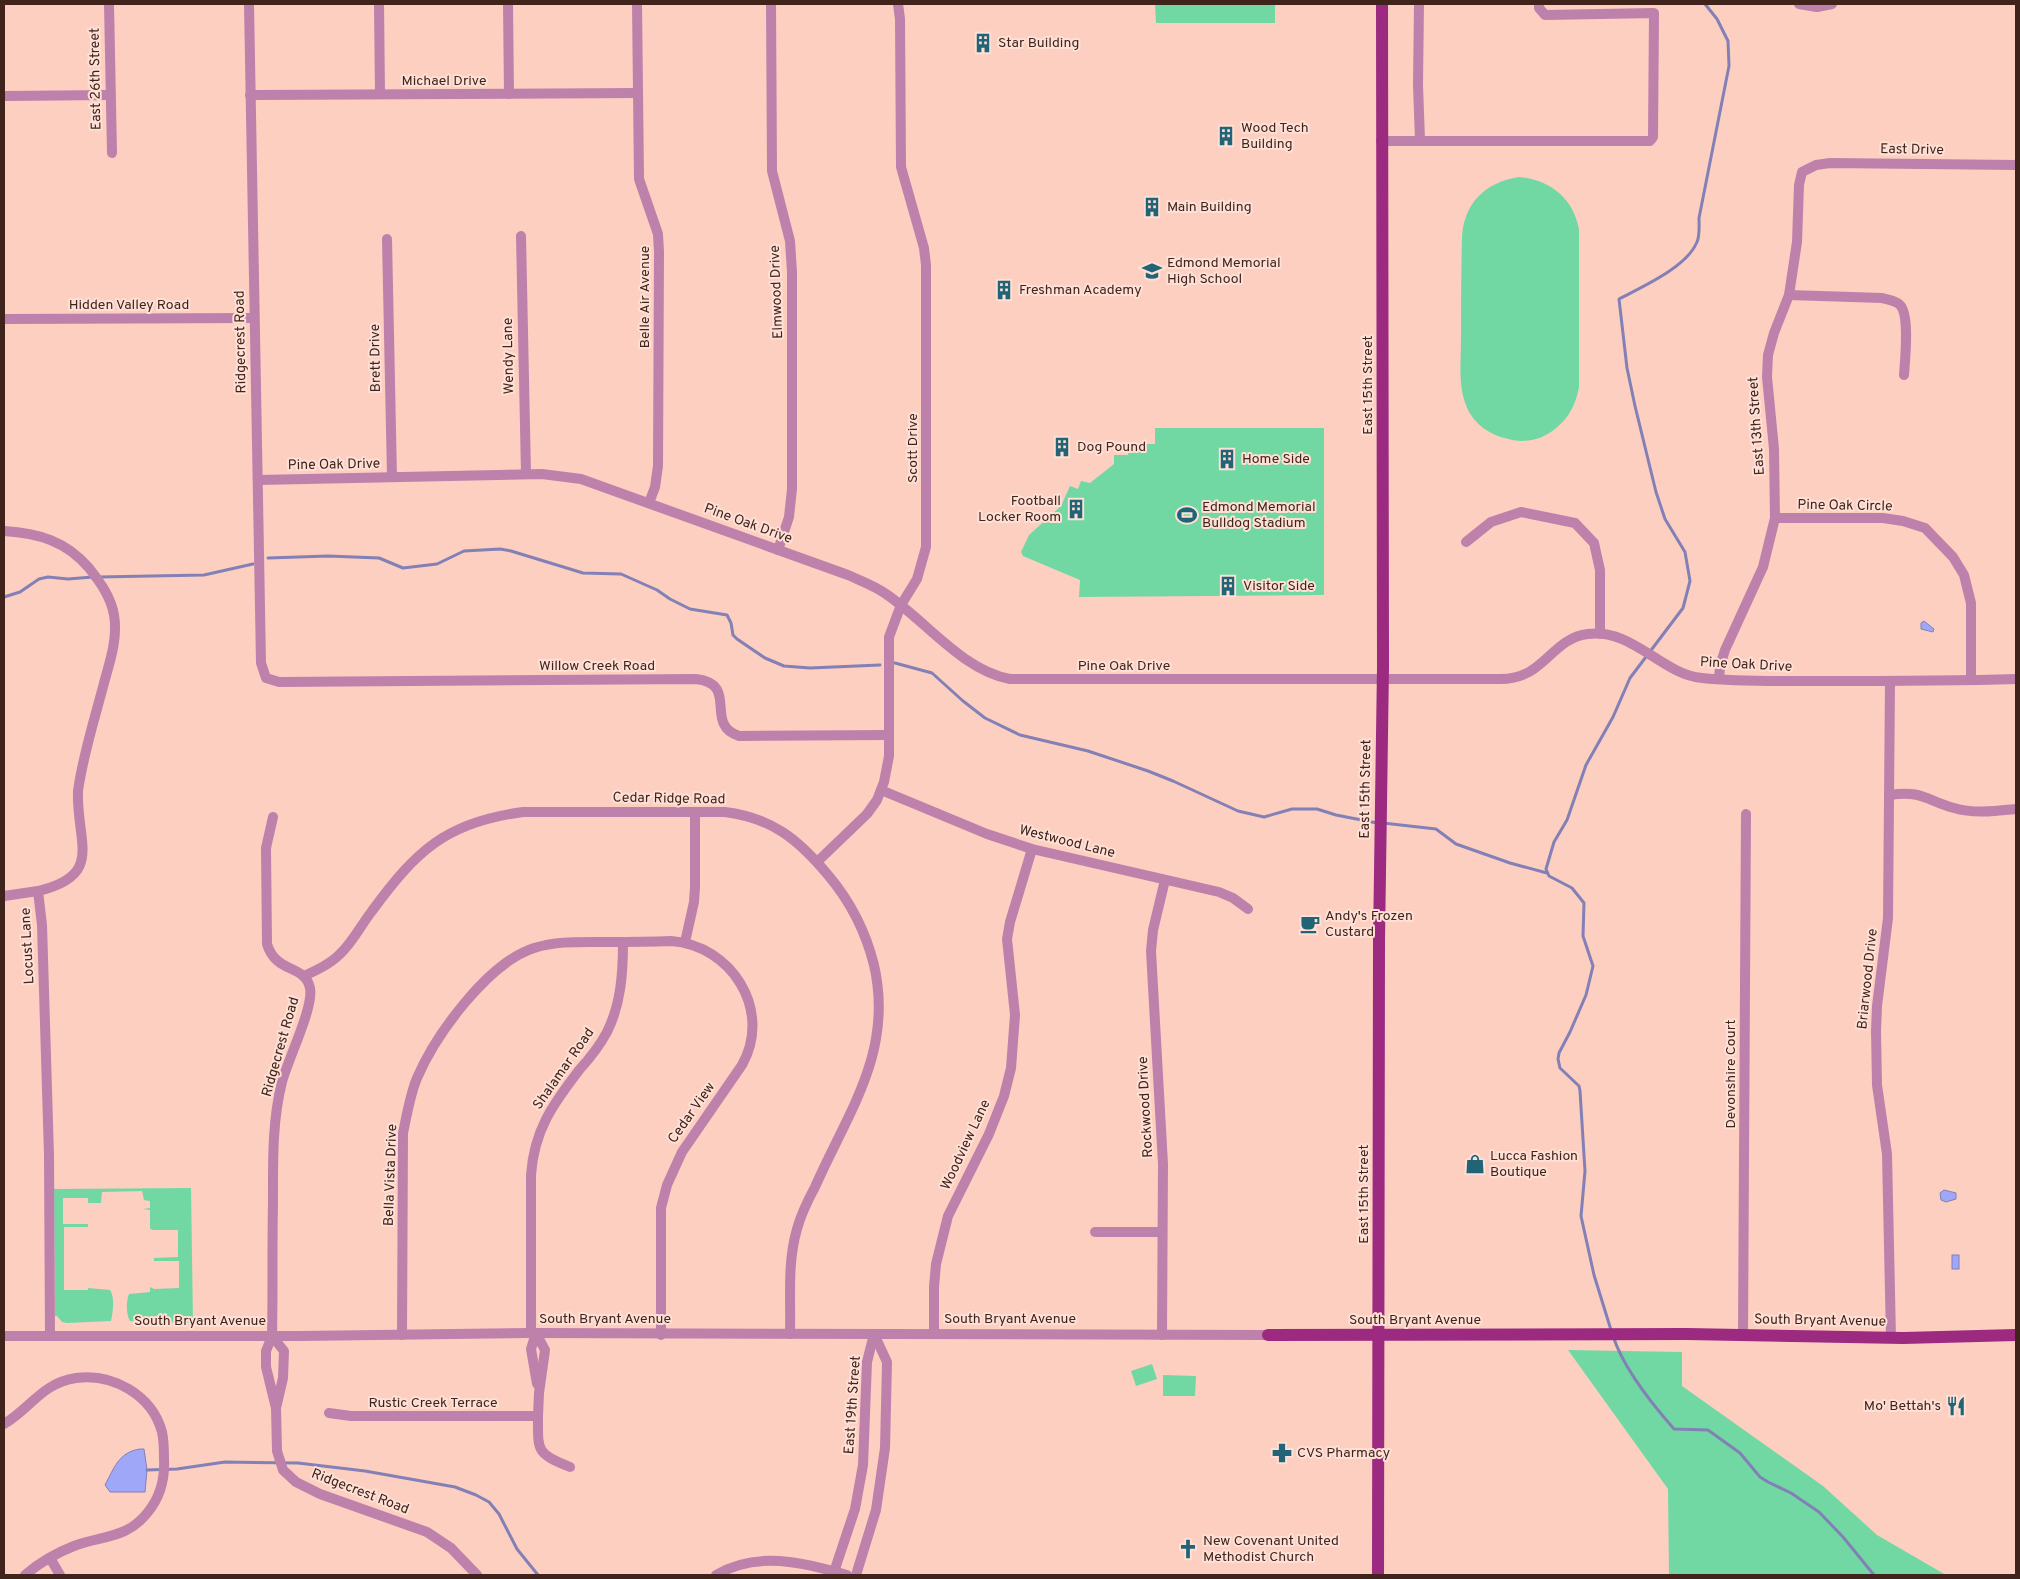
<svg xmlns="http://www.w3.org/2000/svg" width="2020" height="1579" font-family="Overpass,sans-serif">
<style>
.green{fill:#72d8a3}
.water{fill:#9fa7f8;stroke:#8280b6}
.lines{fill:none;stroke-linecap:round;stroke-linejoin:round}
.stream{stroke:#8280b6;stroke-width:3}
.minor{stroke:#be81ab;stroke-width:10}
.major{stroke:#9b2a80;stroke-width:12}
.labels{text-anchor:middle;dominant-baseline:central;stroke-width:4;stroke-linejoin:round;paint-order:stroke}
.poi-label{font-size:14px;fill:#40241b;stroke:#ffe0d6;text-anchor:start}
.street-label{font-size:14px;fill:#40241b;stroke:#ffe0d6}
</style>
<rect width="100%" height="100%" fill="#fccfc0"/>
<g class="green">
<path d="M 1155,4 L 1275,4 L 1275,23 L 1156,23 Z"/>
<path d="M 1519,177 C 1550,180 1573,198 1579,229 L 1579,387 C 1575,410 1563,427 1542,437 C 1530,442 1517,442 1505,438 C 1488,434 1472,422 1466,405 C 1458,385 1461,362 1461,341 C 1461,307 1461,273 1462,239 C 1463,204 1485,182 1519,177 Z"/>
<path d="M 1155,428 L 1324,428 L 1324,595 L 1079,597 L 1080,580 L 1023,556 L 1021,552 L 1029,535 L 1061,506 L 1070,486 L 1078,489 L 1081,481 L 1090,483 L 1114,464 L 1114,455 L 1128,455 L 1129,444 L 1155,444 Z"/>
<path d="M 191,1188 L 193,1323 L 130,1321 C 126,1315 126,1301 129,1294 L 150,1292 L 150,1287 L 154,1289 L 179,1288 L 179,1261 L 154,1261 L 154,1258 L 178,1257 L 178,1230 L 152,1230 L 150,1228 L 150,1210 L 143,1209 L 150,1208 L 150,1201 L 144,1200 L 142,1191 L 102,1192 L 101,1203 L 88,1203 L 88,1198 L 63,1198 L 63,1224 L 88,1224 L 88,1227 L 64,1227 L 64,1290 L 88,1290 L 88,1288 L 110,1290 C 115,1297 113,1312 111,1321 L 67,1323 L 62,1322 L 57,1316 L 55,1316 L 54,1189 Z"/>
<path d="M 1568,1350 L 1682,1352 L 1682,1386 L 1823,1486 L 1877,1535 L 1946,1575 L 1669,1575 L 1668,1489 Z"/>
<path d="M 1152,1364 L 1157,1379 L 1136,1386 L 1131,1371 Z"/>
<path d="M 1163,1375 L 1196,1376 L 1195,1396 L 1163,1396 Z"/>
</g>
<g class="water">
<path d="M 1924,621 L 1934,629 L 1933,632 L 1921,629 L 1921,623 Z"/>
<path d="M 1944,1190 L 1956,1193 L 1956,1199 L 1946,1202 L 1941,1200 L 1940,1193 Z"/>
<rect x="1952" y="1255" width="7" height="14"/>
<path d="M 140,1449 L 144,1449 L 147,1470 L 145,1492 L 110,1492 L 105,1485 C 114,1468 119,1452 140,1449 Z"/>
</g>
<g class="lines">
<g class="stream">
<path d="M 268,558 L 328,556 L 379,558 L 403,568 L 437,564 L 464,551 L 500,549 L 511,551 L 583,573 L 621,574 L 657,590 L 670,599 L 690,609 L 727,615 L 731,623 L 733,635 L 737,639 L 765,658 L 784,666 L 810,668 L 880,665"/>
<path d="M 99,577 L 204,575 L 253,564"/>
<path d="M 4,597 L 20,592 L 39,579 L 48,577 L 68,579 L 93,577"/>
<path d="M 895,663 L 932,673 L 963,701 L 985,718 L 1020,735 L 1088,751 L 1148,771 L 1173,781 L 1238,811 L 1264,817 L 1292,809 L 1317,809 L 1336,815 L 1377,823"/>
<path d="M 1383,823 L 1436,829 L 1456,844 L 1510,863 L 1547,873"/>
<path d="M 1611,1330 L 1594,1275 L 1581,1216 L 1585,1171 L 1580,1091 L 1579,1086 L 1560,1068 L 1558,1059 L 1559,1053 L 1570,1032 L 1586,995 L 1593,966 L 1583,936 L 1584,903 L 1572,888 L 1549,876 L 1546,869 L 1554,842 L 1567,820 L 1586,765 L 1613,717 L 1630,678 L 1683,608 L 1690,581 L 1685,552 L 1665,519 L 1656,492 L 1635,406 L 1627,368 L 1619,299 C 1642,287 1687,267 1697,242 C 1700,235 1699,225 1699,218 L 1729,66 L 1728,41 L 1717,19 L 1705,4"/>
<path d="M 1613,1336 C 1623,1367 1652,1404 1674,1429 L 1708,1430 L 1740,1453 L 1760,1477 L 1768,1482 L 1791,1493 L 1819,1512 L 1843,1537 L 1874,1575"/>
<path d="M 147,1470 L 177,1469 L 225,1462 L 298,1463 L 365,1471 L 455,1487 L 476,1495 L 489,1502 L 499,1514 L 517,1549 L 538,1575"/>
</g>
<g class="minor">
<path d="M 109,4 L 112,153"/>
<path d="M 249,4 L 261,663 L 266,678 L 279,682 L 696,679 C 740,684 703,724 739,736 L 889,735"/>
<path d="M 379,4 L 380,94"/>
<path d="M 508,4 L 509,94"/>
<path d="M 637,4 L 639,179 L 658,234 L 659,252 L 658,466 L 655,487 L 649,503"/>
<path d="M 771,4 L 772,171 L 790,241 L 792,272 L 792,489 L 789,517 L 778,550"/>
<path d="M 1419,4 L 1418,85 L 1420,140"/>
<path d="M 1799,4 L 1817,7 L 1832,4"/>
<path d="M 250,95 L 638,93"/>
<path d="M 4,96 L 110,95"/>
<path d="M 1381,141 L 1650,141 L 1653,137 L 1654,13 L 1545,15 L 1539,8 L 1539,4"/>
<path d="M 521,236 L 526,474"/>
<path d="M 387,239 L 392,477"/>
<path d="M 1789,295 L 1882,298 C 1888,300 1895,300 1900,305 C 1910,315 1905,360 1904,375"/>
<path d="M 4,319 L 254,318"/>
<path d="M 258,480 L 542,474 L 581,479 L 848,575 C 861,581 875,586 886,594 C 926,621 962,670 1010,679 L 1500,679 C 1510,679 1520,677 1529,672 C 1550,660 1561,637 1588,634 C 1633,628 1661,674 1702,678 C 1740,682 1778,681 1816,681 C 1883,681 1949,681 2016,679"/>
<path d="M 1775,518 L 1883,518 L 1903,521 L 1925,528 L 1953,557 L 1964,575 L 1971,603 L 1971,680"/>
<path d="M 4,531 C 38,533 66,541 89,568 C 100,582 111,597 114,615 C 118,638 110,661 104,683 C 95,718 83,754 78,791 C 76,842 105,875 38,891 L 42,925 L 49,1155 L 50,1336"/>
<path d="M 1466,542 L 1491,522 L 1521,512 L 1575,523 L 1594,543 L 1600,570 L 1600,634"/>
<path d="M 1719,679 L 1720,666 L 1725,650 L 1763,567 L 1775,518 L 1774,449 L 1767,377 L 1768,355 L 1774,333 L 1789,295 L 1797,242 L 1799,185 L 1802,172 L 1816,165 L 1830,163 L 2016,165"/>
<path d="M 1890,681 L 1888,918 L 1877,1006 L 1876,1031 L 1877,1085 L 1887,1154 L 1891,1338"/>
<path d="M 881,790 L 987,834 L 1032,849 L 1219,892 L 1233,898 L 1248,909"/>
<path d="M 1890,795 C 1921,790 1926,800 1954,808 C 1974,814 1996,811 2016,809"/>
<path d="M 273,817 L 266,848 L 267,944 C 276,974 305,964 310,988 C 314,1007 288,1059 282,1082 C 272,1121 273,1163 273,1203 C 272,1247 273,1292 272,1336 L 266,1351 L 266,1367 L 276,1408"/>
<path d="M 817,862 L 867,814 L 877,800 L 884,782 L 889,756 L 889,637 L 901,605 L 917,579 L 926,547 L 926,265 L 924,248 L 901,167 L 900,19 L 898,4"/>
<path d="M 4,896 L 38,891"/>
<path d="M 685,942 L 694,902 L 695,887 L 695,812"/>
<path d="M 304,976 C 317,970 330,964 340,954 C 353,942 361,925 372,911 C 416,851 446,822 523,812 L 725,812 C 772,818 798,839 828,875 C 850,901 866,933 874,965 C 894,1052 848,1112 815,1187 C 808,1200 801,1214 797,1229 C 787,1263 791,1299 790,1334"/>
<path d="M 1095,1232 L 1162,1232"/>
<path d="M 531,1333 L 531,1175 C 534,1130 553,1104 580,1069 C 590,1058 600,1045 607,1032 C 621,1004 623,973 623,942"/>
<path d="M 536,1333 L 531,1349 L 537,1384"/>
<path d="M 934,1334 L 934,1287 L 936,1264 L 948,1216 L 989,1134 L 1004,1096 L 1011,1068 L 1015,1015 L 1007,939 L 1010,922 L 1032,849"/>
<path d="M 1743,1334 L 1746,814"/>
<path d="M 402,1335 L 403,1133 C 407,1114 410,1095 417,1078 C 436,1034 488,963 534,948 C 556,941 579,942 602,942 C 625,942 648,942 671,941 C 731,945 773,1010 742,1065 L 682,1152 L 667,1185 L 661,1208 L 661,1335"/>
<path d="M 1162,1335 L 1163,1164 L 1151,951 L 1153,930 L 1165,880"/>
<path d="M 4,1336 L 300,1336 L 531,1333 L 1268,1335"/>
<path d="M 272,1336 L 284,1351 L 283,1378 L 276,1408 L 277,1451 L 283,1470 L 296,1482 L 320,1494 L 427,1532 L 451,1548 L 477,1575"/>
<path d="M 329,1413 L 351,1416 L 538,1416 L 539,1393 L 545,1350 L 536,1333"/>
<path d="M 538,1416 C 538,1452 536,1453 570,1467"/>
<path d="M 4,1424 C 31,1408 42,1383 76,1378 C 113,1373 152,1395 162,1432 C 164,1441 164,1450 164,1459 C 165,1478 160,1497 148,1512 C 127,1539 103,1535 74,1546 C 56,1553 39,1563 25,1575"/>
<path d="M 50,1558 L 60,1575"/>
<path d="M 834,1572 L 855,1509 L 863,1465 L 867,1362 L 874,1334"/>
<path d="M 716,1575 C 758,1550 803,1563 847,1575"/>
<path d="M 856,1575 L 876,1510 L 885,1448 L 887,1362 L 874,1334"/>
</g>
<g class="major">
<path d="M 1268,1335 L 1687,1334 L 1903,1338 L 2016,1335"/>
<path d="M 1378,1575 L 1379,941 L 1383,667 L 1382,4"/>
</g>
</g>
<defs>
<symbol id="building-bare" viewBox="-9 -9 18 18"><path d="M-4-6H4V6H1V3H-1V6H-4ZM-2.5-4.3h1.7v1.8h-1.7ZM.8-4.3h1.7v1.8H.8ZM-2.5-1h1.7V.8h-1.7ZM.8-1h1.7V.8H.8Z" fill="#206476" stroke="#ffe0d6" stroke-width="2.5" paint-order="stroke"/></symbol>
<symbol id="school-bare" viewBox="-9 -9 18 18"><path d="M0-5L7-2L0 1L-7-2ZM-4 1L0 2.5L4 1V4Q0 6-4 4Z" fill="#206476" stroke="#ffe0d6" stroke-width="2.5" paint-order="stroke"/></symbol>
<symbol id="stadium-bare" viewBox="-9 -9 18 18"><path d="M0-5a6.5 5 0 1 0 0 10a6.5 5 0 1 0 0-10ZM-3.5-1.8h7v3.6h-7Z" fill="#206476" stroke="#ffe0d6" stroke-width="2.5" paint-order="stroke"/></symbol>
<symbol id="cafe-bare" viewBox="-9 -9 18 18"><path d="M-5.5-4.5H6V0H3Q3 3.5 0 3.5H-2.5Q-5.5 3.5-5.5 0ZM3-3.2v2h1.7v-2ZM-6 4.5H4V6H-6Z" fill="#206476" stroke="#ffe0d6" stroke-width="2.5" paint-order="stroke"/></symbol>
<symbol id="shop-bare" viewBox="-9 -9 18 18"><path d="M-5-2.5h2.3a2.7 3.5 0 0 1 5.4 0H5L5.5 6h-11ZM-1.5-2.5h3a1.5 2.3 0 0 0-3 0Z" fill="#206476" stroke="#ffe0d6" stroke-width="2.5" paint-order="stroke"/></symbol>
<symbol id="restaurant-bare" viewBox="-9 -9 18 18"><path d="M-5-6h1v4h1v-4h1v4h1v-4h1v5L-1.5 .5V6h-2V.5L-5-1ZM5-6V6H3V1.5H1.5Q1.5-4 5-6Z" fill="#206476" stroke="#ffe0d6" stroke-width="2.5" paint-order="stroke"/></symbol>
<symbol id="pharmacy-bare" viewBox="-9 -9 18 18"><path d="M-2-6h4v4h4v4h-4v4h-4v-4h-4v-4h4Z" fill="#206476" stroke="#ffe0d6" stroke-width="2.5" paint-order="stroke"/></symbol>
<symbol id="church-bare" viewBox="-9 -9 18 18"><path d="M-1.2-6h2.4v3.5h3.3v2.4h-3.3V6h-2.4V-.1h-3.3v-2.4h3.3Z" fill="#206476" stroke="#ffe0d6" stroke-width="2.5" paint-order="stroke"/></symbol>
</defs>
<g fill-rule="evenodd">
<use href="#building-bare" x="969" y="29" width="28" height="28"/>
<use href="#building-bare" x="1212" y="122" width="28" height="28"/>
<use href="#building-bare" x="1138" y="193" width="28" height="28"/>
<use href="#school-bare" x="1138" y="257" width="28" height="28"/>
<use href="#building-bare" x="990" y="276" width="28" height="28"/>
<use href="#building-bare" x="1048" y="433" width="28" height="28"/>
<use href="#building-bare" x="1213" y="445" width="28" height="28"/>
<use href="#building-bare" x="1062" y="495" width="28" height="28"/>
<use href="#stadium-bare" x="1173" y="501" width="28" height="28"/>
<use href="#building-bare" x="1214" y="572" width="28" height="28"/>
<use href="#cafe-bare" x="1296" y="910" width="28" height="28"/>
<use href="#shop-bare" x="1461" y="1150" width="28" height="28"/>
<use href="#restaurant-bare" x="1942" y="1392" width="28" height="28"/>
<use href="#pharmacy-bare" x="1268" y="1439" width="28" height="28"/>
<use href="#church-bare" x="1174" y="1535" width="28" height="28"/>
</g>
<g class="labels">
<g class="poi-label">
<text x="998" y="43">Star Building</text>
<text x="1241" y="128">Wood Tech<tspan x="1241" dy="16">Building</tspan></text>
<text x="1167" y="207">Main Building</text>
<text x="1167" y="263">Edmond Memorial<tspan x="1167" dy="16">High School</tspan></text>
<text x="1019" y="290">Freshman Academy</text>
<text x="1077" y="447">Dog Pound</text>
<text x="1242" y="459">Home Side</text>
<text x="1061" y="501" text-anchor="end">Football<tspan x="1061" dy="16">Locker Room</tspan></text>
<text x="1202" y="507">Edmond Memorial<tspan x="1202" dy="16">Bulldog Stadium</tspan></text>
<text x="1243" y="586">Visitor Side</text>
<text x="1325" y="916">Andy's Frozen<tspan x="1325" dy="16">Custard</tspan></text>
<text x="1490" y="1156">Lucca Fashion<tspan x="1490" dy="16">Boutique</tspan></text>
<text x="1941" y="1406" text-anchor="end">Mo' Bettah's</text>
<text x="1297" y="1453">CVS Pharmacy</text>
<text x="1203" y="1541">New Covenant United<tspan x="1203" dy="16">Methodist Church</tspan></text>
</g>
<g class="street-label">
<text transform="translate(96 79) rotate(-91)">East 26th Street</text>
<text x="444" y="81">Michael Drive</text>
<text transform="translate(1912 150) rotate(1)">East Drive</text>
<text transform="translate(777 292) rotate(-92)">Elmwood Drive</text>
<text transform="translate(645 297) rotate(-90)">Belle Air Avenue</text>
<text x="129" y="305">Hidden Valley Road</text>
<text transform="translate(241 342) rotate(-91)">Ridgecrest Road</text>
<text transform="translate(509 356) rotate(-91)">Wendy Lane</text>
<text transform="translate(376 358) rotate(-91)">Brett Drive</text>
<text transform="translate(1368 385) rotate(-90)">East 15th Street</text>
<text transform="translate(1757 426) rotate(-94)">East 13th Street</text>
<text transform="translate(913 448) rotate(-90)">Scott Drive</text>
<text transform="translate(334 465) rotate(-1)">Pine Oak Drive</text>
<text transform="translate(1845 506) rotate(1)">Pine Oak Circle</text>
<text transform="translate(748 524) rotate(20)">Pine Oak Drive</text>
<text transform="translate(1746 665) rotate(3)">Pine Oak Drive</text>
<text x="597" y="666">Willow Creek Road</text>
<text x="1124" y="666">Pine Oak Drive</text>
<text transform="translate(1366 789) rotate(-89)">East 15th Street</text>
<text transform="translate(669 799) rotate(1)">Cedar Ridge Road</text>
<text transform="translate(1067 842) rotate(14)">Westwood Lane</text>
<text transform="translate(28 946) rotate(-93)">Locust Lane</text>
<text transform="translate(1868 979) rotate(-84)">Briarwood Drive</text>
<text transform="translate(281 1047) rotate(-74)">Ridgecrest Road</text>
<text transform="translate(564 1069) rotate(-55)">Shalamar Road</text>
<text transform="translate(1731 1074) rotate(-90)">Devonshire Court</text>
<text transform="translate(1146 1107) rotate(-93)">Rockwood Drive</text>
<text transform="translate(692 1113) rotate(-55)">Cedar View</text>
<text transform="translate(966 1145) rotate(-65)">Woodview Lane</text>
<text transform="translate(391 1175) rotate(-88)">Bella Vista Drive</text>
<text transform="translate(1364 1194) rotate(-90)">East 15th Street</text>
<text x="605" y="1319">South Bryant Avenue</text>
<text x="1010" y="1319">South Bryant Avenue</text>
<text x="1415" y="1320">South Bryant Avenue</text>
<text x="200" y="1321">South Bryant Avenue</text>
<text transform="translate(1820 1321) rotate(1)">South Bryant Avenue</text>
<text x="433" y="1403">Rustic Creek Terrace</text>
<text transform="translate(853 1405) rotate(-86)">East 19th Street</text>
<text transform="translate(360 1492) rotate(21)">Ridgecrest Road</text>
</g>
</g>
<rect width="2020" height="1579" fill="none" stroke="#40241b" stroke-width="10"/>
</svg>
